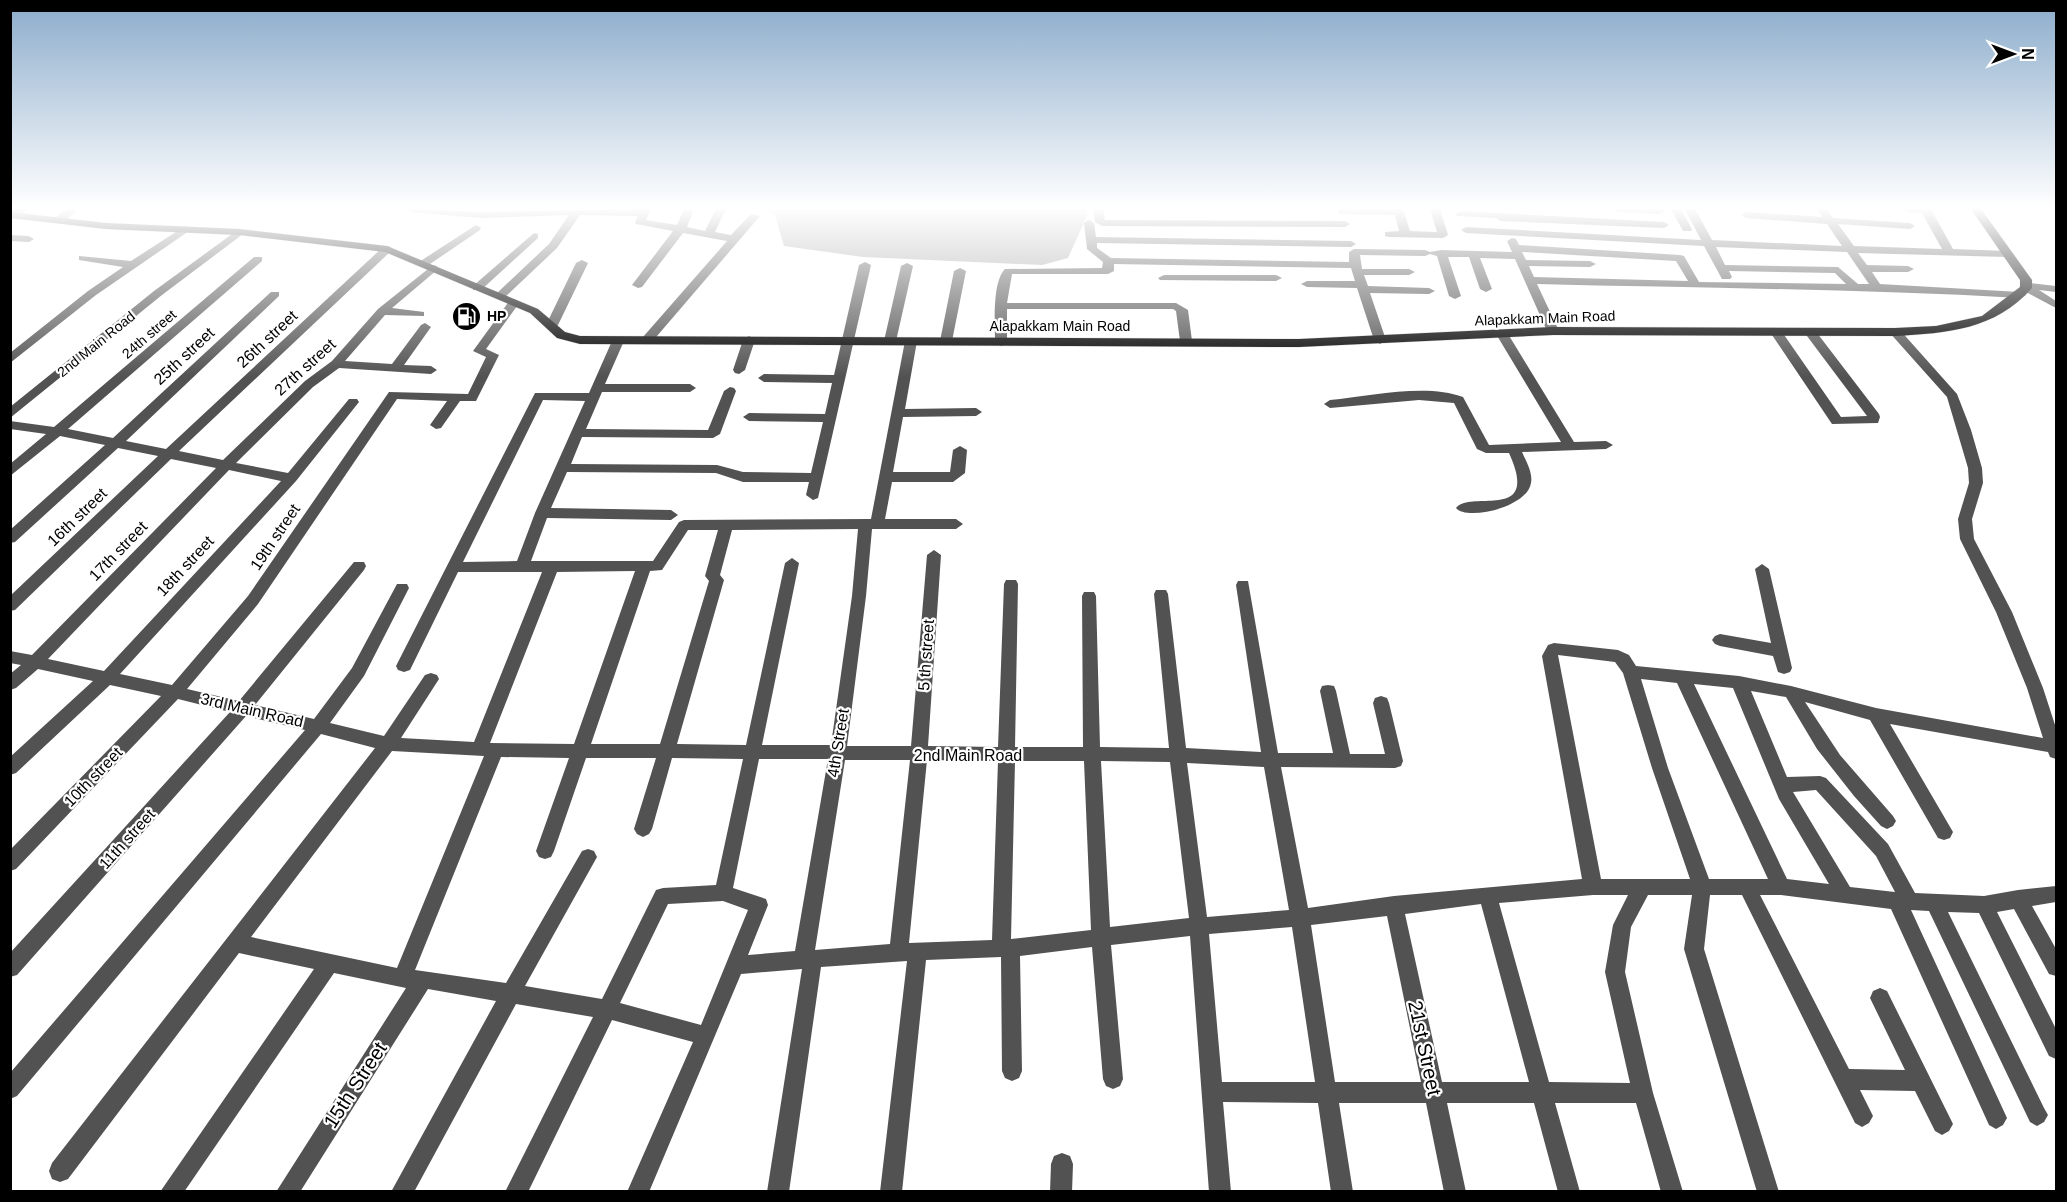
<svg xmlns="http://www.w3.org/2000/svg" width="2067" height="1202" font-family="Arial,sans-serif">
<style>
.water{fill:#a0a0a0}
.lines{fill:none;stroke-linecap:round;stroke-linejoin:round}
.major-casing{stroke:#dbdbdb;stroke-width:1}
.minor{fill:#525252;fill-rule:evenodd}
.major{fill:#000;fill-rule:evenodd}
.labels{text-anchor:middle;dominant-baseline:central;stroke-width:4.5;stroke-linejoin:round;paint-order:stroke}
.far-poi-label{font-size:14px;font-weight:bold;fill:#000;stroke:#fff;text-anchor:start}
.far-street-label{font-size:14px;fill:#000;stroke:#fff}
.street-label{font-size:16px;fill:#000;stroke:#fff}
.near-street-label{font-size:20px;fill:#000;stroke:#fff}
</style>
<rect width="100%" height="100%" fill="#fff"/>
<path class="water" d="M 765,209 L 1088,209 L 1087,216 L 1068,258 L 1042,265 L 863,257 L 784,246 L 775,215 Z"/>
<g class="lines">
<defs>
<path id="major" d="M 1971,209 L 1981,209 L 2032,280 L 2032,288 C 1995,330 1947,333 1895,336 L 1553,335 L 1299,347 L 580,344 L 557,338 L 530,313 L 385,252 L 239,235 L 106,229 L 10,218 L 10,212 L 106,223 L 239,229 L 387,246 L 538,309 L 565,332 L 580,336 L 1299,339 L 1553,327 L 1895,328 L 1936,326 L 1982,316 L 2020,287 L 2020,280 Z"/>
</defs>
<use href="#major" class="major-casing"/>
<g class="minor">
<path d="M 15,209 L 27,209 L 18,217 L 10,217 L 10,213 Z"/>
<path d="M 66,209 L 78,209 L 62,223 L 54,223 L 54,219 Z"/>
<path d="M 406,209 L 481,212 L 651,209 L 646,220 L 677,225 L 684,209 L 694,209 L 687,227 L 705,231 L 716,209 L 726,209 L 715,232 L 731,235 L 751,214 L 760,216 L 651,343 L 643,343 L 643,337 L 727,241 L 683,233 L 642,287 L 638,288 L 632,285 L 673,231 L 636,224 L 635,222 L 638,216 L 580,215 L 557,248 L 504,298 L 496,298 L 496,294 L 549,244 L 569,215 L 481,218 L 411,212 Z"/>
<path d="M 1093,209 L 1103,209 L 1105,220 L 1345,221 L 1350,224 L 1345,227 L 1102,226 L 1095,222 Z"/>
<path d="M 1338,209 L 1400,209 L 1404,212 L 1410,231 L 1437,232 L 1430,209 L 1440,209 L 1448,235 L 1443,238 L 1389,237 L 1385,236 L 1385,232 L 1399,231 L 1395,215 L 1342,214 L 1338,213 Z"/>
<path d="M 1612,209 L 1664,209 L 1665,211 L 1660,214 L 1617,212 Z"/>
<path d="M 1671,209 L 1681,209 L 1692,229 L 1691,231 L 1683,231 Z"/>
<path d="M 1685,209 L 1695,209 L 1712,240 L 1842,246 L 1827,224 L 1746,218 L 1741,215 L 1746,212 L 1822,217 L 1817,209 L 1827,209 L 1833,218 L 1910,223 L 1915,226 L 1910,229 L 1838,224 L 1854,246 L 1942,249 L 1922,213 L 1908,212 L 1903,209 L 1931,209 L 1953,249 L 2008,251 L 2013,254 L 2008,257 L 1858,253 L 1867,265 L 1908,266 L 1914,269 L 1908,272 L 1872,272 L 1880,284 L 2020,292 L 2026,295 L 2020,298 C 1859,289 1698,288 1537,284 L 1559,331 L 1553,335 L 1547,331 L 1515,259 L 1480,258 L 1492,289 L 1486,292 L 1480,289 L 1469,257 L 1448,257 L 1461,296 L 1455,299 L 1449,296 L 1437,256 L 1430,254 L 1425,256 L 1360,255 L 1362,269 L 1409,269 L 1415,272 L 1409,275 L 1364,275 L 1368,286 L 1429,288 L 1435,291 L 1429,294 L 1370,293 L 1386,340 L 1380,344 L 1374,340 L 1357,288 L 1307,287 L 1301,284 L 1307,281 L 1355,281 L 1351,268 L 1114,264 L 1114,271 L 1108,274 L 1012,274 L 1007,303 L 1176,303 L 1188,310 L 1192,341 L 1190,344 L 1182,344 L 1180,341 L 1176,311 L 1173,309 L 1007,309 L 1007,342 L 1001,346 L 995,342 C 995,323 992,282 1005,269 L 1102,268 L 1103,262 L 1087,249 L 1084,223 L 1089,220 L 1094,223 L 1096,237 L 1351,241 L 1356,244 L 1351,247 L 1097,243 L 1097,248 L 1111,258 L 1349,262 L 1349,252 L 1354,249 L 1425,250 L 1430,252 L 1441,250 L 1512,252 L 1507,241 L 1512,238 L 1516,239 L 1519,245 L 1680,255 L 1684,256 L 1699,282 L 1846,284 L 1835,273 L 1729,271 L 1732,277 L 1730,279 L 1722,279 L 1704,246 L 1466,233 L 1461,230 L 1466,227 L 1701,240 ZM 1716,247 L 1847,252 L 1869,284 L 1858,284 L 1838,267 L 1725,265 ZM 1522,252 L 1676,261 L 1688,281 L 1534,277 L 1529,266 L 1590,267 L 1596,264 L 1590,261 L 1526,260 Z"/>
<path d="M 1461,211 L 1664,222 L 1669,225 L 1664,228 L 1501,221 L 1496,218 L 1457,216 L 1456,214 Z"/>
<path d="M 476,225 L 481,228 L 480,230 L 427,266 L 419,266 L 419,262 Z"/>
<path d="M 185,226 L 190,229 L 189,231 L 96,295 L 10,363 L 10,353 L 88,291 L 123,267 L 79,260 L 79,256 L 131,261 Z"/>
<path d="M 239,229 L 243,230 L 243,234 L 162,295 L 10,418 L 10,407 L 154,291 Z"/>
<path d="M 534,233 L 538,234 L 538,238 L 481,290 L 473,290 L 473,286 Z"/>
<path d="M 10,235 L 29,236 L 34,239 L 29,242 L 10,241 Z"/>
<path d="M 387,246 L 391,247 L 391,251 L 179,451 L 223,460 L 305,381 L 332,361 L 378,309 L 433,265 L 437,266 L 437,270 L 392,308 L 424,312 L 424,316 L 385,315 L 345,361 L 392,364 L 421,325 L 425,323 L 431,327 L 404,365 L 431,366 L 437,370 L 431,374 L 339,368 L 313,387 L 236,463 L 288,473 L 349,399 L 357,399 L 359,402 L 296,481 L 120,674 L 172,685 L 248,596 L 389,392 L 468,394 L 486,357 L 473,351 L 510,300 L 514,299 L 520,302 L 486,349 L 499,355 L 476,401 L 460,401 L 441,428 L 436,429 L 430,425 L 447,401 L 397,399 L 258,604 L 187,689 L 239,701 L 354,562 L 364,562 L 366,566 L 364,570 L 255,705 L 314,719 L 352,668 L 397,584 L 407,584 L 409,588 L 364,676 L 330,723 L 384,736 L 425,675 L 431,673 L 437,675 L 439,679 L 401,738 L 474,742 L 542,572 L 458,572 L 410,670 L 404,672 L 398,670 L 396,666 L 535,393 L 589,393 L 612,341 L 614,338 L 622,338 L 624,341 L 605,384 L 690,384 L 696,388 L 690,392 L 602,392 L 586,429 L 708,430 L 724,391 L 730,387 L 734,388 L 736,391 L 720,434 L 713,438 L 582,437 L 571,464 L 717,465 L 743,472 L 811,473 L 823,422 L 749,421 L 743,417 L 749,413 L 825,414 L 832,383 L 764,382 L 758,378 L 764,374 L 834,375 L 859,265 L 865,262 L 871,265 L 818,498 L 813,500 L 806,495 L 809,482 L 743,482 L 716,473 L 567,472 L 551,508 L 671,510 L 678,515 L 671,520 L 547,518 L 531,561 L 653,561 L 679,522 L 684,520 L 871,519 L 905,341 L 907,338 L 915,338 L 917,341 L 905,409 L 976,408 L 982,412 L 976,416 L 903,417 L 893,472 L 950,472 L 953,450 L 960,446 L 967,450 L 965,473 L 953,482 L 892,482 L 885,519 L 956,519 L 963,524 L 956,529 L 872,529 L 866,596 L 847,746 L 911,746 L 927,555 L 934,550 L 941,555 L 928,746 L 998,747 L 1004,584 L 1006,580 L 1016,580 L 1018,584 L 1015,747 L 1083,747 L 1082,596 L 1084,592 L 1094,592 L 1096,596 L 1100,747 L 1169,748 L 1154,594 L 1156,590 L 1166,590 L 1168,594 L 1186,748 L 1261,752 L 1236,585 L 1238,581 L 1248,581 L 1278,753 L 1333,753 L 1320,691 L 1322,686 L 1328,685 L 1334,686 L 1336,691 L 1350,754 L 1385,754 L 1373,703 L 1375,698 L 1381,696 L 1387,698 L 1389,703 L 1403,761 L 1401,766 L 1395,768 L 1281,767 L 1308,908 L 1394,896 L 1582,879 L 1542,656 L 1548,645 L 1554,643 L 1618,650 L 1629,655 L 1636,666 L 1739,676 L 1791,686 L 1876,708 L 2043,738 L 2027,688 L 1996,612 L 1960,539 L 1958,519 L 1969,483 L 1968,468 L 1947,397 L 1889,332 L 1891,329 L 1899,329 L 1957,394 L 1971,430 L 1982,468 L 1983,483 L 1972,519 L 1974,539 L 2012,612 L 2043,688 L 2056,728 L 2056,759 L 2050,757 L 2048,752 L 1890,724 L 1953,832 L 1950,838 L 1944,840 L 1938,838 L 1870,720 L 1805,702 L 1840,755 L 1893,816 L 1896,821 L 1893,826 L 1887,829 L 1881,826 L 1854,796 L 1817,749 L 1786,697 L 1751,691 L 1787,777 L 1820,776 L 1826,778 L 1888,844 L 1915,893 L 1984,896 L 2018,890 L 2056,886 L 2056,902 L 2032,906 L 2056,949 L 2056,976 L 2049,974 L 2014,909 L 1997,912 L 2056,1029 L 2056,1059 L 2049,1056 L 1979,913 L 1948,912 L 2044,1108 L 2048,1115 L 2044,1122 L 2037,1126 L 2030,1122 L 1929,911 L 1911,910 L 2007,1118 L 2003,1125 L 1996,1129 L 1989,1125 L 1891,909 L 1781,895 L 1760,895 L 1849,1069 L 1905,1070 L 1870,998 L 1873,991 L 1880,988 L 1887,991 L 1953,1124 L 1949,1131 L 1942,1135 L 1935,1131 L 1915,1091 L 1860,1090 L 1873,1116 L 1869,1123 L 1862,1127 L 1855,1123 L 1742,895 L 1710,895 L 1704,949 L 1779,1192 L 1757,1192 L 1684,949 L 1692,895 L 1648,895 L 1631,927 L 1625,972 L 1653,1093 L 1683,1192 L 1661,1192 L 1636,1103 L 1555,1103 L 1580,1192 L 1558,1192 L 1534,1103 L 1447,1103 L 1466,1192 L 1444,1192 L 1426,1103 L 1339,1103 L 1353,1192 L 1331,1192 L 1318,1103 L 1223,1102 L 1231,1192 L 1209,1192 L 1190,936 L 1111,945 L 1123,1079 L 1120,1086 L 1113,1089 L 1106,1086 L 1103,1079 L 1092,947 L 1020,956 L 1022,1071 L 1019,1078 L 1012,1081 L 1005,1078 L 1002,1071 L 1001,957 L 926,960 L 902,1192 L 880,1192 L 907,961 L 821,967 L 789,1192 L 767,1192 L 802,969 L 741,974 L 649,1192 L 627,1192 L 693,1042 L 612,1020 L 528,1192 L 505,1192 L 593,1017 L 516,1004 L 414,1192 L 391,1192 L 496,1001 L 428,989 L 300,1192 L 276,1192 L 406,988 L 334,973 L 184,1192 L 160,1192 L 314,969 L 239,953 L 68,1179 L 60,1182 L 52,1179 L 49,1171 L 52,1163 L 375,748 L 321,734 L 17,1096 L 10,1099 L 10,1073 L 305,730 L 246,716 L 17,975 L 10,977 L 10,953 L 230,712 L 178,699 L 16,869 L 10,871 L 10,850 L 161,696 L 110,685 L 16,773 L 10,775 L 10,757 L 93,681 L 38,669 L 16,688 L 10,690 L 10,674 L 21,665 L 10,663 L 10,651 L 32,655 L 216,468 L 171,459 L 15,610 L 10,611 L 10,596 L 158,456 L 118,448 L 15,542 L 10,543 L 10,530 L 105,445 L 60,436 L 10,476 L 10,464 L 46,434 L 10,429 L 10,421 L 54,427 L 254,257 L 262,257 L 262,261 L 68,429 L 113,438 L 271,292 L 279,292 L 279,296 L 126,441 L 166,449 L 383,247 ZM 543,400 L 585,401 L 535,513 L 517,561 L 463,562 ZM 229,470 L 281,481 L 104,671 L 48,659 ZM 858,529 L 852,596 L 831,745 L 762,745 L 799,563 L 792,558 L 785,563 L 746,745 L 677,744 L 724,580 L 720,575 L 732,530 ZM 688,530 L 718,530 L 705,576 L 709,581 L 660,744 L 591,744 L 650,571 L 662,570 ZM 635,571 L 574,744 L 490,743 L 557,572 ZM 1558,655 L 1615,662 L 1623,673 L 1652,768 L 1690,879 L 1601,879 ZM 1641,679 L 1677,683 L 1768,879 L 1709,879 L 1668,768 ZM 1694,684 L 1733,688 L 1779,799 L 1829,884 L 1787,879 ZM 392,751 L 484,756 L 397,968 L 251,937 ZM 501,757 L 569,758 L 536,851 L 539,857 L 545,859 L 551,857 L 554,851 L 586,758 L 656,758 L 634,829 L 637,834 L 643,837 L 649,834 L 652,829 L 672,758 L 743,759 L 716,885 L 663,888 L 656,890 L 602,999 L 525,986 L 597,857 L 594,851 L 588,849 L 582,851 L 506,983 L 415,970 ZM 759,759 L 828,759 L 795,951 L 748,955 L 768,905 L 766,899 L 733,888 ZM 845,760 L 910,760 L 890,944 L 815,950 ZM 927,760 L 998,761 L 992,940 L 909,943 ZM 1015,761 L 1084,761 L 1091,930 L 1011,939 ZM 1101,761 L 1170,762 L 1189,918 L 1110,927 ZM 1187,763 L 1264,767 L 1289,910 L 1207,917 ZM 1816,790 L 1876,856 L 1895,892 L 1850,887 L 1793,792 ZM 1593,895 L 1628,895 L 1613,925 L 1605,972 L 1630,1083 L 1549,1082 L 1499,903 ZM 723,901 L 748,910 L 701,1025 L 620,1003 L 668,904 ZM 1481,904 L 1529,1082 L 1442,1082 L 1405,914 ZM 1387,916 L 1421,1082 L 1335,1082 L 1311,925 ZM 1292,927 L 1315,1082 L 1222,1082 L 1209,934 Z"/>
<path d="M 582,260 L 588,263 L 558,325 L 556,327 L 548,327 L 546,325 L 576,263 Z"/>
<path d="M 907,263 L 913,266 L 896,341 L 890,345 L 884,341 L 901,266 Z"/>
<path d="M 960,268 L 966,271 L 952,341 L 946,345 L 940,341 L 954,271 Z"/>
<path d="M 1164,275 L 1276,275 L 1282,278 L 1276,281 L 1160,280 L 1158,278 Z"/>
<path d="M 2029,283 L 2056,286 L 2056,292 L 2039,290 L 2056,301 L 2056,308 L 2022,290 L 2022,286 Z"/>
<path d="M 1776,328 L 1780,329 L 1841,417 L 1867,416 L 1804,332 L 1806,329 L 1814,329 L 1879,414 L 1880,417 L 1878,423 L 1832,424 L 1770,332 Z"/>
<path d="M 1502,330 L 1508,334 L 1574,442 L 1606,441 L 1613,445 L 1606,449 L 1522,452 C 1526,461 1533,473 1531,483 C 1527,508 1466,521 1456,508 C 1471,489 1541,523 1509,453 L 1486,453 L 1477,449 L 1454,403 L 1419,400 L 1330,408 L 1324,404 L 1330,400 C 1369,396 1427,383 1463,397 L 1489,445 L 1561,442 L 1496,334 Z"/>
<path d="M 749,336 L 755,340 L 745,370 L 739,374 L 735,373 L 733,370 L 743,340 Z"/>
<path d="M 1762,564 L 1769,569 L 1792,668 L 1790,672 L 1784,674 L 1778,672 L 1773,656 L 1720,646 L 1715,644 L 1712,640 L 1715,636 L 1720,634 L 1771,643 L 1755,569 Z"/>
<path d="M 1062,1153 L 1070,1156 L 1073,1164 L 1072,1192 L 1050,1192 L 1051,1164 L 1054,1156 Z"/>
</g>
<use href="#major" class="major"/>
</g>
<linearGradient id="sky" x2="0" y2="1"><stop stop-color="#8baccb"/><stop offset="0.55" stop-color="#fff"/><stop offset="1" stop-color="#fff" stop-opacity="0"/></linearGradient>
<rect width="2067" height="377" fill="url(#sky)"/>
<defs>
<symbol id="fuel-disc" viewBox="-11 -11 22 22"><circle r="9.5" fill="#000" stroke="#fff"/><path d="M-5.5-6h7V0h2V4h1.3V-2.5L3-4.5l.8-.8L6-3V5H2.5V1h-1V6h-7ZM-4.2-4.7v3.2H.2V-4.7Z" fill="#fff"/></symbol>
</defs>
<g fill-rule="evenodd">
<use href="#fuel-disc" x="450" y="300" width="33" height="33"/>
</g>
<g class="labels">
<g class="far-poi-label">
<text x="487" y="316">HP</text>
</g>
<g class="far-street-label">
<text transform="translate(1545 318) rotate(-2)">Alapakkam Main Road</text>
<text x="1060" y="326">Alapakkam Main Road</text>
<text transform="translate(149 334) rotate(-41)">24th street</text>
<text transform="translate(96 344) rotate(-39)">2nd Main Road</text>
</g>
<g class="street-label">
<text transform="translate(267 339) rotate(-43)">26th street</text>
<text transform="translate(184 356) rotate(-43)">25th street</text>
<text transform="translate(305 367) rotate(-42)">27th street</text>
<text transform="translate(77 517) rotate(-44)">16th street</text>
<text transform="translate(275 537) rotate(-56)">19th street</text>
<text transform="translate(118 551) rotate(-46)">17th street</text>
<text transform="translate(185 566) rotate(-47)">18th street</text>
<text transform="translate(926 655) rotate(-86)">5 th street</text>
<text transform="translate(252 710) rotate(13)">3rd Main Road</text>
<text transform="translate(838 743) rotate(-81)">4th Street</text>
<text x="968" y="755">2nd Main Road</text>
<text transform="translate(93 777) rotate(-46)">10th street</text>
<text transform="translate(127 839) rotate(-48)">11th street</text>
</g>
<g class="near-street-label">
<text transform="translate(1425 1048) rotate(78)">21st Street</text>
<text transform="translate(355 1085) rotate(-57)">15th Street</text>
</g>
</g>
<rect width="2067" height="1202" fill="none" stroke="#000000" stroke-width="24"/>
<g transform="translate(2013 54) rotate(90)" stroke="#ffffff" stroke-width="4.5" paint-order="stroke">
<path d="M0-4.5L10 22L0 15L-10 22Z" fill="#000000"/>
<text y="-9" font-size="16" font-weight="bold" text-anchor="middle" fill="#000000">N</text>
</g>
</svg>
